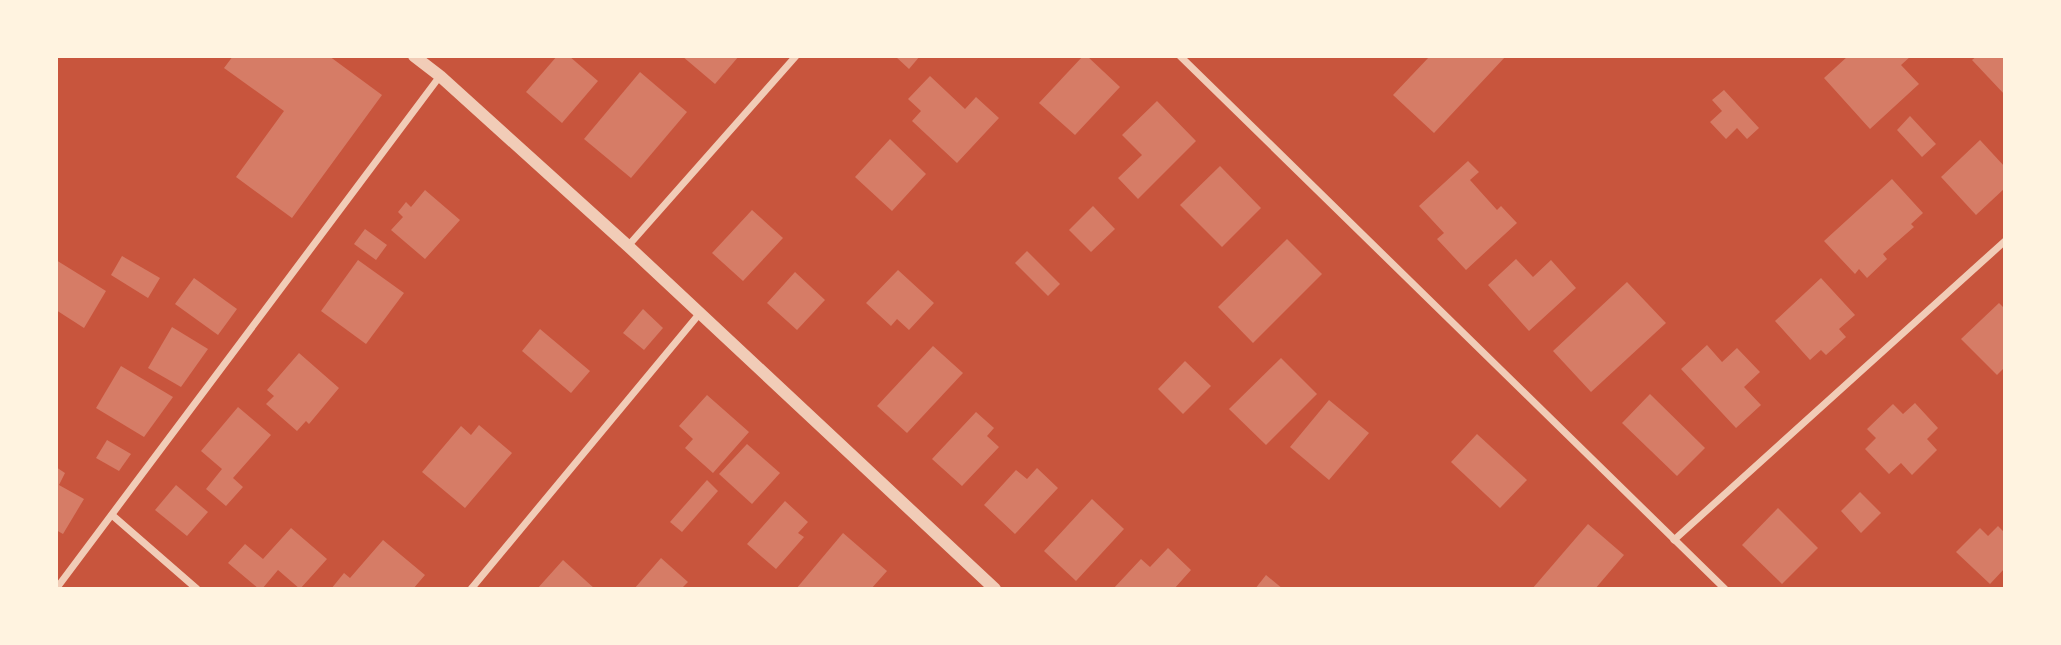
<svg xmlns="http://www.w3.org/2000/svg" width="2061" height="645" font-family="'Space Grotesk',sans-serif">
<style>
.building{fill:#d67c66}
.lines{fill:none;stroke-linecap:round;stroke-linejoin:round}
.minor{stroke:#f1ccb7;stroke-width:7}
.tertiary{stroke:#f1ccb7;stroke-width:12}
</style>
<rect width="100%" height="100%" fill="#c8553d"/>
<g class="building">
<path d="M 233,56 L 329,56 L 382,95 L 292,218 L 236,177 L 284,111 L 224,68 Z"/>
<path d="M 557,56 L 569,56 L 598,81 L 562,123 L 526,92 Z"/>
<path d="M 682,56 L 739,56 L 715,84 Z"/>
<path d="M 895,56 L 920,56 L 909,69 Z"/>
<path d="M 1083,56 L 1087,56 L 1120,87 L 1075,135 L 1039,103 Z"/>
<path d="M 1430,56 L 1506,56 L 1434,133 L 1393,95 Z"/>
<path d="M 1848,56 L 1911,56 L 1901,65 L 1919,84 L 1870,129 L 1824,78 Z"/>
<path d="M 1977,56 L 2005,56 L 2005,95 L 1972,60 Z"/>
<path d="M 640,72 L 687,112 L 631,178 L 584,139 Z"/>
<path d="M 930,76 L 965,109 L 976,97 L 999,118 L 957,163 L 912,121 L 921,111 L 908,99 Z"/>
<path d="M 1724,90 L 1759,128 L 1747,139 L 1737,128 L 1726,139 L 1710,122 L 1722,111 L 1712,100 Z"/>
<path d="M 1157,101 L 1196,141 L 1138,199 L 1118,178 L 1142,155 L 1122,135 Z"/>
<path d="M 1910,116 L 1936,144 L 1922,157 L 1897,130 Z"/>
<path d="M 890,139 L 926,174 L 892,211 L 855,177 Z"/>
<path d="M 1980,140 L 2005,167 L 2005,188 L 1976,215 L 1941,177 Z"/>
<path d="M 1468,161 L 1479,172 L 1470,180 L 1497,210 L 1501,206 L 1517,223 L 1466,270 L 1437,239 L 1444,233 L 1419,206 Z"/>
<path d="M 1220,166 L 1261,208 L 1222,247 L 1180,205 Z"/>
<path d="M 1892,179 L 1923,213 L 1911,224 L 1914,227 L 1883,254 L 1887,259 L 1867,278 L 1859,269 L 1855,274 L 1824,241 Z"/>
<path d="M 425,190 L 460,220 L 425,259 L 391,230 L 403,217 L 398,212 L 406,202 L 411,207 Z"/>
<path d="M 1093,206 L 1115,229 L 1091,252 L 1069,230 Z"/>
<path d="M 752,210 L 783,238 L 743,281 L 712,253 Z"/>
<path d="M 365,229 L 387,245 L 376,260 L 354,244 Z"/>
<path d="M 1287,239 L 1322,274 L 1253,343 L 1218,307 Z"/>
<path d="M 1027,251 L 1060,284 L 1048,296 L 1015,263 Z"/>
<path d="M 122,256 L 160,278 L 148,298 L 111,275 Z"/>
<path d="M 1516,259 L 1533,277 L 1551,260 L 1576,288 L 1529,331 L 1488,285 Z"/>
<path d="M 56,260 L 106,291 L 84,328 L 56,310 Z"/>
<path d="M 358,260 L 404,293 L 366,344 L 321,311 Z"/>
<path d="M 898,270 L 934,303 L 909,330 L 897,319 L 891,326 L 866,303 Z"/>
<path d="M 795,272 L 825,300 L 797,330 L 767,303 Z"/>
<path d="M 194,278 L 237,309 L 218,335 L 175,304 Z"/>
<path d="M 1821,278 L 1855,315 L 1839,329 L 1846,337 L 1826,355 L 1821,350 L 1810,360 L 1775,321 Z"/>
<path d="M 1627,282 L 1666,323 L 1591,392 L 1553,351 Z"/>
<path d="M 1999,303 L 2005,309 L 2005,367 L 1997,375 L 1961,339 Z"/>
<path d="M 643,309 L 663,328 L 644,350 L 623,333 Z"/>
<path d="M 172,327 L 208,349 L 181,387 L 148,368 Z"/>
<path d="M 540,329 L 590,371 L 571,393 L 522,351 Z"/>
<path d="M 1707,345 L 1722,362 L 1737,348 L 1760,372 L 1744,387 L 1761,405 L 1736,428 L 1681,369 Z"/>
<path d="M 933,346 L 963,373 L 907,433 L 877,406 Z"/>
<path d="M 299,353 L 339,388 L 309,424 L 306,421 L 297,431 L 266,404 L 274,396 L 267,390 Z"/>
<path d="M 1281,358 L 1317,394 L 1266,445 L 1229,409 Z"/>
<path d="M 1185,361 L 1211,386 L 1183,414 L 1158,389 Z"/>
<path d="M 121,366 L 173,397 L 144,437 L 96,408 Z"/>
<path d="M 1650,394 L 1705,448 L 1677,476 L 1622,423 Z"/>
<path d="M 707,395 L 749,432 L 713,473 L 685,448 L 693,439 L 679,426 Z"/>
<path d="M 1329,400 L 1369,433 L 1329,480 L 1290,447 Z"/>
<path d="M 1915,403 L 1938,428 L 1927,439 L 1937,450 L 1912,475 L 1901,463 L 1889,474 L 1865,449 L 1876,438 L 1867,429 L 1893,404 L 1903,414 Z"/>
<path d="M 238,407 L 271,435 L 233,478 L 243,487 L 226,506 L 206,489 L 222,469 L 201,451 Z"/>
<path d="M 976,412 L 994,428 L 987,436 L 999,447 L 962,486 L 932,459 Z"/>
<path d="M 479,425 L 512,453 L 465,508 L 422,472 L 461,426 L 471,435 Z"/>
<path d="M 1477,434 L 1527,480 L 1500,508 L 1451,462 Z"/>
<path d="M 107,440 L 131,454 L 119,471 L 96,458 Z"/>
<path d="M 747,444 L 780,473 L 752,504 L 719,474 Z"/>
<path d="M 56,467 L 65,473 L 59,485 L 84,499 L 63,534 L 56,530 Z"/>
<path d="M 1037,468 L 1058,488 L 1015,534 L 984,505 L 1016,470 L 1027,479 Z"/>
<path d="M 707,480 L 718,491 L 682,532 L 670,522 Z"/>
<path d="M 176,485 L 208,512 L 187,536 L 155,510 Z"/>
<path d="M 1860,492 L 1881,513 L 1861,533 L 1841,511 Z"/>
<path d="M 1092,499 L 1124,529 L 1076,581 L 1044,551 Z"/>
<path d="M 785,501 L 808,522 L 798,533 L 804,537 L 776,569 L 747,544 Z"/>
<path d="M 1778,508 L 1818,548 L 1782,584 L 1742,545 Z"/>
<path d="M 1588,524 L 1624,555 L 1595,589 L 1532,589 Z"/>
<path d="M 1998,526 L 2005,533 L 2005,568 L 1990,584 L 1956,552 L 1980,528 L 1988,536 Z"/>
<path d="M 291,528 L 327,559 L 300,589 L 278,570 L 262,589 L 259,589 L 228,563 L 245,544 L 263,559 Z"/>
<path d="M 843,533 L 887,571 L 871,589 L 796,589 Z"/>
<path d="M 383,540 L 425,575 L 413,589 L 331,589 L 344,573 L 350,578 Z"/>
<path d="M 1168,548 L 1191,570 L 1174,589 L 1113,589 L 1141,559 L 1150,567 Z"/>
<path d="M 661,558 L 688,582 L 681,589 L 634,589 Z"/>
<path d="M 563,560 L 595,589 L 537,589 Z"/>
<path d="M 1266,575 L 1283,589 L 1255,589 Z"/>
</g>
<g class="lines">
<g class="minor">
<path d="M 1180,56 L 1725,589"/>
<path d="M 628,246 L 796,56"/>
<path d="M 112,515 L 197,589"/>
<path d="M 1674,540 L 2005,241"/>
<path d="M 56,589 L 440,76"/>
<path d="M 471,589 L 700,313"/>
</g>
<path class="tertiary" d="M 414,56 L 440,76 L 628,246 L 995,589"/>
</g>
<rect width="2061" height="645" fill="none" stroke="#fff3e0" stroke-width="116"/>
</svg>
